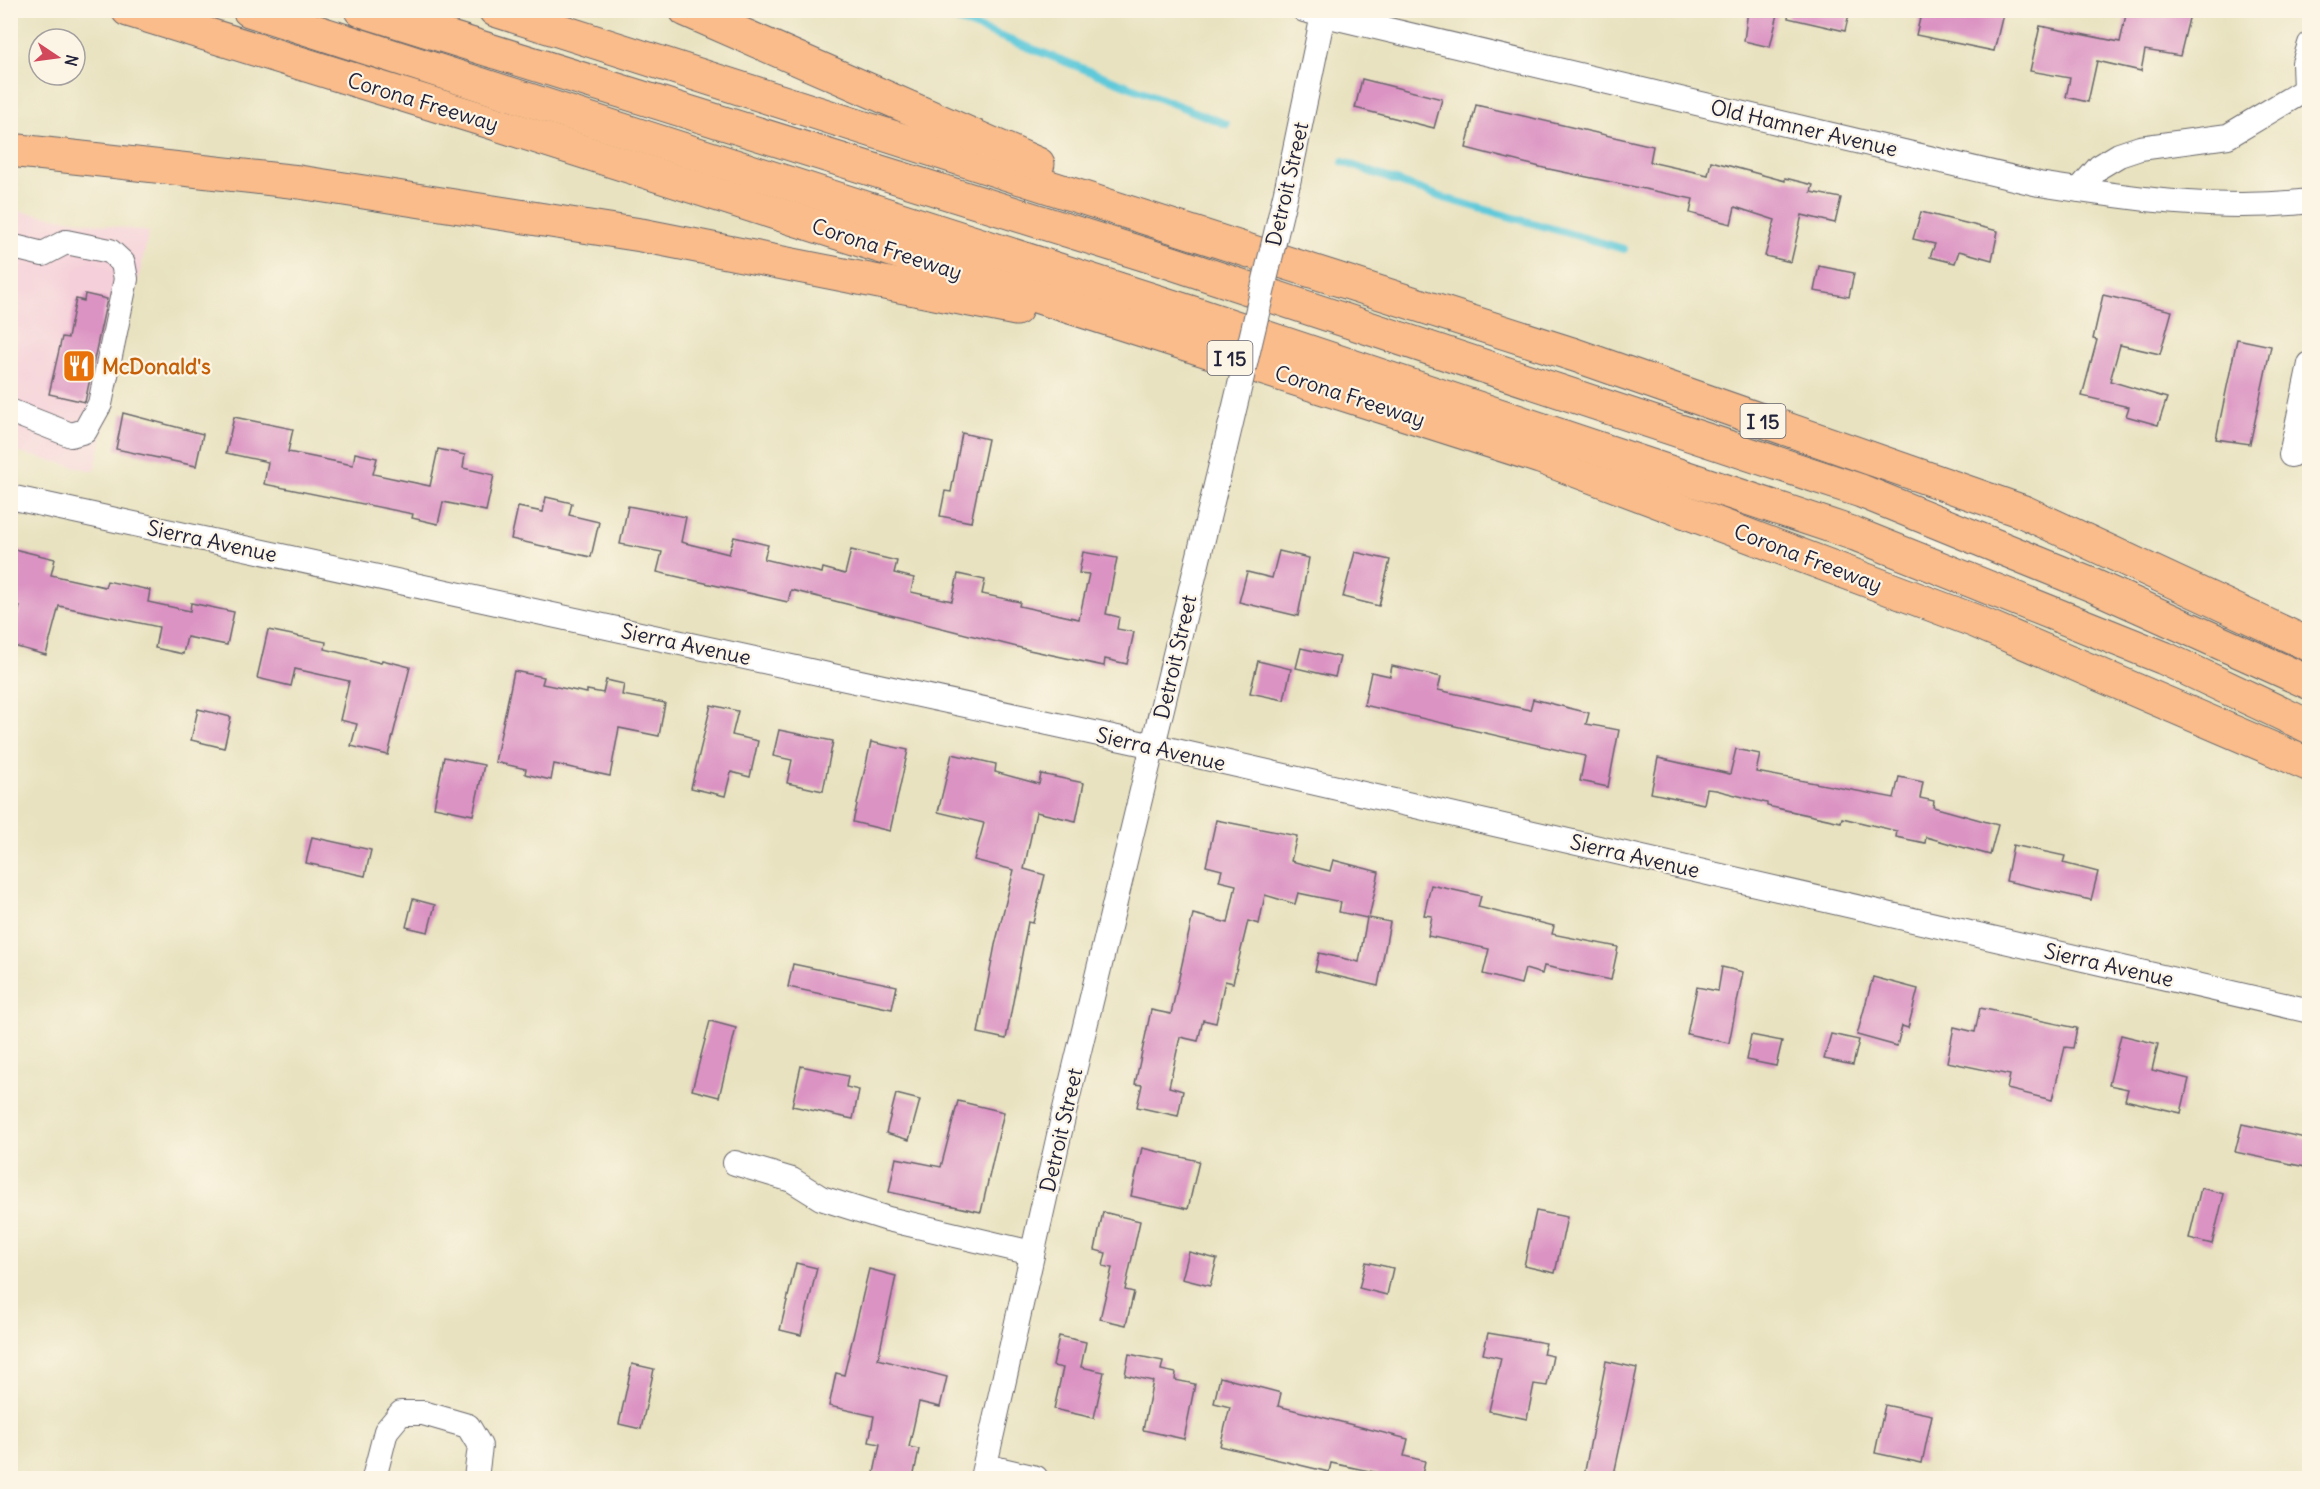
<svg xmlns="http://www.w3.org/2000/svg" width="2320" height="1489" font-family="Delius,sans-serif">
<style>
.built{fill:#f5cfd9}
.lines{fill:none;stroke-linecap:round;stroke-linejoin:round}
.stream{stroke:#5fc9da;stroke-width:8}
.building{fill:#db93c3}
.minor-casing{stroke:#67656a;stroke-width:26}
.highway-casing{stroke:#67656a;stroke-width:35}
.minor{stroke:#fff;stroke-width:24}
.highway{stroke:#f9bc8a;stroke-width:33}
.minor-bridge-casing{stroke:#67656a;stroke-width:26;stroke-linecap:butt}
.minor-bridge{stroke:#fff;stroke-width:24}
.labels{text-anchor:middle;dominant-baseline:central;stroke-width:4.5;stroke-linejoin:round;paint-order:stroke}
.shield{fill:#fcf5e5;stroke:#63616e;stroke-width:1.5}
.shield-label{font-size:20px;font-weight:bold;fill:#22223b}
.street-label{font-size:21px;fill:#22223b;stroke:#fcf5e5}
.food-label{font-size:21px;font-weight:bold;fill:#c56008;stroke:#fcf5e5;text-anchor:start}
</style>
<rect width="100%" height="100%" fill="#fcf5e5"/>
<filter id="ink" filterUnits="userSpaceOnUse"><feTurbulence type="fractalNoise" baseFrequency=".0167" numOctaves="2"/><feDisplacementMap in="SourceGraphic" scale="12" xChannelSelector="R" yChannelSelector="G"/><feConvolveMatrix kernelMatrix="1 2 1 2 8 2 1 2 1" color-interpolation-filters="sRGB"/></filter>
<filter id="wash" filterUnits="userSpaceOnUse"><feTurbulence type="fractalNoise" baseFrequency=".008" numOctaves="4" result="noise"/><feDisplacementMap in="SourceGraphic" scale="24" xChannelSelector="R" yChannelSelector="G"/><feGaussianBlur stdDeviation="1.35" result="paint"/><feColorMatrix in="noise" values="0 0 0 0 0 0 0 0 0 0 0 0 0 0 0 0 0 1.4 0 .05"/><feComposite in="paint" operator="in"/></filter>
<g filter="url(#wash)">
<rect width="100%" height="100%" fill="#e8e2c0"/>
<path class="built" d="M 10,210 L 149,232 L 94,471 L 11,451 Z"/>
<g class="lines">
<g class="stream">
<path d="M 932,10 L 1226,124"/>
<path d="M 1343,162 L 1444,198 L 1624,249"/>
</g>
</g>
<g id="blocks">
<g class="building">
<path d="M 1748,10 L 1779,10 L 1770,47 L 1744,41 Z"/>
<path d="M 1789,10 L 1850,10 L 1845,31 L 1788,18 Z"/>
<path d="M 1922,10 L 2004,10 L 1994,51 L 1916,35 Z"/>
<path d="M 2127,10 L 2191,10 L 2180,56 L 2145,50 L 2141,71 L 2097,61 L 2088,102 L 2066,97 L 2070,78 L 2030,71 L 2040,26 L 2120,42 Z"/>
<path d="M 1362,79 L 1442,99 L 1434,128 L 1355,108 Z"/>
<path d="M 1476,105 L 1653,146 L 1650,162 L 1708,175 L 1711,161 L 1785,181 L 1785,178 L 1813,185 L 1811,192 L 1841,198 L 1835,223 L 1802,215 L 1791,262 L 1765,256 L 1775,220 L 1735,207 L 1731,224 L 1690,213 L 1693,199 L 1544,168 L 1466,148 Z"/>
<path d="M 1921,212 L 1998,231 L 1992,260 L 1959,251 L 1955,263 L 1930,257 L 1935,244 L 1913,239 Z"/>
<path d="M 1819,266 L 1854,273 L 1849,297 L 1814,291 Z"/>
<path d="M 85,294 L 107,299 L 85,402 L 49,394 L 62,337 L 68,338 L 76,299 L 84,301 Z"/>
<path d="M 2103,295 L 2172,311 L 2160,354 L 2120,345 L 2110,381 L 2167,398 L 2158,425 L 2126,416 L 2129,407 L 2082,396 L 2097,340 L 2093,339 Z"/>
<path d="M 2237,339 L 2271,346 L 2250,444 L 2216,439 Z"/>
<path d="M 123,413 L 203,434 L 196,466 L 116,449 Z"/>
<path d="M 234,417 L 293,429 L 288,452 L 353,465 L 355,453 L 377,458 L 373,474 L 430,486 L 438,449 L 465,455 L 463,468 L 494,475 L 486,511 L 443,502 L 438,524 L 412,518 L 413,514 L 264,484 L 268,462 L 226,453 Z"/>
<path d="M 962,433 L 988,439 L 971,522 L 940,516 L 945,491 L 951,492 Z"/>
<path d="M 546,497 L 572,503 L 569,515 L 599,522 L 591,557 L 511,539 L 518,507 L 543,512 Z"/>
<path d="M 628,506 L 686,517 L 681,542 L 729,554 L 734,537 L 768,545 L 764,559 L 822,573 L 823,568 L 845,574 L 851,550 L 897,561 L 894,573 L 914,578 L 911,592 L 952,601 L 958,574 L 985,580 L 982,594 L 1020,602 L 1019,606 L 1079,619 L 1089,574 L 1079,573 L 1083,552 L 1117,558 L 1106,614 L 1119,617 L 1117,629 L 1134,632 L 1127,664 L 1105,659 L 1104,666 L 1029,650 L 791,590 L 788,602 L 657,572 L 662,552 L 620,544 Z"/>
<path d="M 14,549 L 55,559 L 51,575 L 105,587 L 107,581 L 150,590 L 148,602 L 190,611 L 191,603 L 234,612 L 227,645 L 187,637 L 183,654 L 155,648 L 159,627 L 59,606 L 46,655 L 10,645 L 20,606 L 10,604 L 10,563 Z"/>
<path d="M 1279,551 L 1309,558 L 1298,616 L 1239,602 L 1247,572 L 1272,578 Z"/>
<path d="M 1355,552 L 1390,560 L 1379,606 L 1343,597 Z"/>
<path d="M 268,630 L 326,642 L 325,649 L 381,663 L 382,660 L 410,667 L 388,755 L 351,746 L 357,724 L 340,720 L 349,681 L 295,669 L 291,686 L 257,678 Z"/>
<path d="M 1301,648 L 1340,657 L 1335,677 L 1296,668 Z"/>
<path d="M 1258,661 L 1291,669 L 1284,700 L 1250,693 Z"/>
<path d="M 1392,666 L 1441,677 L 1438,690 L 1530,710 L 1533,699 L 1589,713 L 1586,724 L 1619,730 L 1608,787 L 1580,781 L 1585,756 L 1364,705 L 1371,672 L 1390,676 Z"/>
<path d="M 514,671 L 544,677 L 542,684 L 587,693 L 587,690 L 603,693 L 606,680 L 624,684 L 622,695 L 665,703 L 659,736 L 619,728 L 610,776 L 554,764 L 551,780 L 525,774 L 526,769 L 495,762 Z"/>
<path d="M 711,705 L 738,711 L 732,735 L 758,741 L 750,777 L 731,772 L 725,796 L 691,788 Z"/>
<path d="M 198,709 L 231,717 L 224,748 L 191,740 Z"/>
<path d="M 779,730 L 833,741 L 823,791 L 787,783 L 792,760 L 773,756 Z"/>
<path d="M 871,742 L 908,750 L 890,831 L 853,822 Z"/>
<path d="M 1736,749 L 1760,754 L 1756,772 L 1894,798 L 1899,777 L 1923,782 L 1920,798 L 1934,801 L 1933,807 L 1998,825 L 1990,855 L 1926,837 L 1925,843 L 1896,837 L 1897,831 L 1842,818 L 1841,822 L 1767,806 L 1767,803 L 1716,790 L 1707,789 L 1704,804 L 1651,793 L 1658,758 L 1730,774 Z"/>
<path d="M 952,754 L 996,764 L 995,772 L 1039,784 L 1041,774 L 1084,783 L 1076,821 L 1036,812 L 1024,869 L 1045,875 L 1033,923 L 1028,922 L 1006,1039 L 978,1033 L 995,945 L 1014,870 L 974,860 L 984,823 L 938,812 Z"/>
<path d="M 444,757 L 484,765 L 473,815 L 434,807 Z"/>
<path d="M 1216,820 L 1297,836 L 1291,861 L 1330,871 L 1333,860 L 1379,872 L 1369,918 L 1390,922 L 1378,986 L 1315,971 L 1319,953 L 1359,962 L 1367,918 L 1339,912 L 1341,902 L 1298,893 L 1295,904 L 1265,895 L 1259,924 L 1248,921 L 1233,983 L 1225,981 L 1216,1023 L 1203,1020 L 1198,1041 L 1180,1037 L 1169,1087 L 1183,1091 L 1178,1116 L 1137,1107 L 1142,1085 L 1135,1084 L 1151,1010 L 1171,1014 L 1193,914 L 1228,923 L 1236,885 L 1219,881 L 1222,870 L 1206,866 Z"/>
<path d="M 312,837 L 371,850 L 365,876 L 306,863 Z"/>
<path d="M 2013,845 L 2065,856 L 2063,863 L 2098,872 L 2091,900 L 2006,881 Z"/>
<path d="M 1431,885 L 1481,896 L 1478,907 L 1554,926 L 1552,934 L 1618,947 L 1611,980 L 1544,966 L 1542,974 L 1525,969 L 1521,984 L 1483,974 L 1489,949 L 1428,936 L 1432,916 L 1424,915 Z"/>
<path d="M 413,899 L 435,905 L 428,932 L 406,927 Z"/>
<path d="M 793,964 L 897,986 L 892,1009 L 788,987 Z"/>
<path d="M 1722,967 L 1743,972 L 1729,1043 L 1687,1034 L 1697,987 L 1718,991 Z"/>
<path d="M 1873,977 L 1918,989 L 1908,1028 L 1902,1026 L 1897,1046 L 1857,1035 Z"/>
<path d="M 1980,1008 L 2077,1028 L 2073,1048 L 2065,1047 L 2052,1100 L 2007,1089 L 2010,1075 L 1947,1062 L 1954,1027 L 1975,1032 Z"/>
<path d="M 710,1021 L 736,1028 L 719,1097 L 692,1090 Z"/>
<path d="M 1831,1034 L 1859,1040 L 1853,1065 L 1824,1059 Z"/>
<path d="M 1751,1035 L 1782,1041 L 1776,1066 L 1746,1060 Z"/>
<path d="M 2121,1035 L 2158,1044 L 2152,1070 L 2189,1079 L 2181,1113 L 2125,1100 L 2128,1089 L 2109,1085 Z"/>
<path d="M 801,1066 L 848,1076 L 846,1087 L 859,1090 L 853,1119 L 792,1106 Z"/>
<path d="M 896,1094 L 920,1100 L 909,1140 L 886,1133 Z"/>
<path d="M 958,1101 L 1004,1112 L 981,1212 L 889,1192 L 896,1158 L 941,1167 Z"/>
<path d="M 2242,1124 L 2310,1139 L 2310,1168 L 2235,1152 Z"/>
<path d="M 1142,1148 L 1199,1161 L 1188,1209 L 1131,1196 Z"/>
<path d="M 2201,1188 L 2224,1194 L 2212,1244 L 2189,1238 Z"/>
<path d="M 1536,1211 L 1567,1217 L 1555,1273 L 1524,1266 Z"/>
<path d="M 1103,1212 L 1140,1221 L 1125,1290 L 1134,1292 L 1126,1325 L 1100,1319 L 1112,1268 L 1103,1266 L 1106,1253 L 1095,1250 Z"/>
<path d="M 1189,1252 L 1217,1259 L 1210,1286 L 1182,1279 Z"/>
<path d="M 1366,1262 L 1393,1268 L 1387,1295 L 1359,1288 Z"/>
<path d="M 796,1263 L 817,1268 L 801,1335 L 780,1330 Z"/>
<path d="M 869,1269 L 896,1276 L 878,1359 L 947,1377 L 940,1407 L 919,1402 L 909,1447 L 919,1449 L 913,1479 L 874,1473 L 880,1444 L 869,1442 L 874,1416 L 829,1406 L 836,1373 L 844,1375 Z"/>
<path d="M 1488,1333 L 1546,1343 L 1543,1354 L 1553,1356 L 1547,1386 L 1534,1384 L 1527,1419 L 1489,1411 L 1501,1358 L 1483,1354 Z"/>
<path d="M 1059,1336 L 1086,1342 L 1081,1367 L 1104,1372 L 1094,1418 L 1054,1409 L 1063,1368 L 1053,1366 Z"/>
<path d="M 1129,1354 L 1163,1361 L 1161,1370 L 1176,1373 L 1175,1380 L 1195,1384 L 1184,1439 L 1143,1430 L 1153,1381 L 1125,1375 Z"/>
<path d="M 1606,1361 L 1637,1368 L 1613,1479 L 1595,1479 L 1584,1476 Z"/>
<path d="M 632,1364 L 654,1369 L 641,1429 L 619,1424 Z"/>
<path d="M 1220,1377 L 1281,1393 L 1278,1406 L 1408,1439 L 1404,1456 L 1425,1461 L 1421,1479 L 1378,1479 L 1379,1473 L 1331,1463 L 1329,1472 L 1220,1446 L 1230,1407 L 1214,1403 Z"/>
<path d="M 1885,1405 L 1932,1415 L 1922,1463 L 1875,1453 Z"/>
</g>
</g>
</g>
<g filter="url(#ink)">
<use href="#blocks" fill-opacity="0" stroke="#67656a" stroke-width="1.5"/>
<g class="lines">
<defs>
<g id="minor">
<path d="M 1304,10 L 2039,184 C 2129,198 2219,212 2310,201"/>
<path d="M 2305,90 L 2304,63 L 2310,44"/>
<path d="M 1288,183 L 1324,10"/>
<path d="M 2079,190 L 2099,167 L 2119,155 L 2140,148 L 2228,136 L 2310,87"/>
<path d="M 10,246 L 43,254 L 66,242 L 110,251 L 123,263 L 126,279 L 100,404 L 85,431 L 71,435 L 10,411"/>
<path d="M 2291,455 L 2310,364"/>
<path d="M 10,497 L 1154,746 L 2310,1011"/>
<path d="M 735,1163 L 792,1180 L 821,1198 L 888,1219 L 1032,1253"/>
<path d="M 985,1466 L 1036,1478"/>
<path d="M 374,1478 L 386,1431 L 401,1413 L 423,1413 L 468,1426 L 480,1446 L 476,1478"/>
<path d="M 982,1478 L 1064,1113 L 1225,448"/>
</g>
<g id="highway">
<path d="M 128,10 L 481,119 L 1540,457 L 1975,621 L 2310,765"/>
<path d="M 249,10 L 1196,314 L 1855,534 L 2164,658 L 2310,727"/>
<path d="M 361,10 L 1172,263 L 1861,491 L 2092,585 L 2310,683"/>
<path d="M 495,10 L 1575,355 L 2024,512 L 2310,645"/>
<path d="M 686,10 L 1038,164"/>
<path d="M 10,150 L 299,182 L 641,235 L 1016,309"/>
</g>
</defs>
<use href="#minor" class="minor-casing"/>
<use href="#highway" class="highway-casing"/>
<use href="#minor" class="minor"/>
<use href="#highway" class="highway"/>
<defs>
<path id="minor-bridge" d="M 1225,448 L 1288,183"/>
</defs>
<use href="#minor-bridge" class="minor-bridge-casing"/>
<use href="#minor-bridge" class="minor-bridge"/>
</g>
</g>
<defs>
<symbol id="restaurant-square" viewBox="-11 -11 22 22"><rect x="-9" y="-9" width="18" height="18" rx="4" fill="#e8710a" stroke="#fcf5e5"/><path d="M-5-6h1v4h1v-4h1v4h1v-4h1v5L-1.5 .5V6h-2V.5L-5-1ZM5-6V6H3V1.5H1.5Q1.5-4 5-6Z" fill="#fff"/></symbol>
</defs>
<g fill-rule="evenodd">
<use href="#restaurant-square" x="60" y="347" width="38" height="38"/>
</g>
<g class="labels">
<g class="shield">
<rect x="1207.5" y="341" width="45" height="34" rx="4.5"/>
<rect x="1740.5" y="404" width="45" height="34" rx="4.5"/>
</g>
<g class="shield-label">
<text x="1230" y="358">I 15</text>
<text x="1763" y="421">I 15</text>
</g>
<g class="street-label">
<text transform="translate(423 102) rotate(17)">Corona Freeway</text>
<text transform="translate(1804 128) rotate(13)">Old Hamner Avenue</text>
<text transform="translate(1287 184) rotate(-77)">Detroit Street</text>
<text transform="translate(887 249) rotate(18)">Corona Freeway</text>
<text transform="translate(1350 396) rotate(18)">Corona Freeway</text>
<text transform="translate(212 541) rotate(12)">Sierra Avenue</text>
<text transform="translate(1808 558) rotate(21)">Corona Freeway</text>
<text transform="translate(686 644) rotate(12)">Sierra Avenue</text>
<text transform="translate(1175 657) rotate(-77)">Detroit Street</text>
<text transform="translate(1161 749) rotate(13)">Sierra Avenue</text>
<text transform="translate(1635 856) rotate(13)">Sierra Avenue</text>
<text transform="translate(2109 965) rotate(13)">Sierra Avenue</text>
<text transform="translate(1061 1130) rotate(-77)">Detroit Street</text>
</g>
<g class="food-label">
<text x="102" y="366">McDonald's</text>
</g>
</g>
<rect width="2320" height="1489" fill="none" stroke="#fcf5e5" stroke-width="36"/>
<g transform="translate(57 57) rotate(103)"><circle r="28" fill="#fcf5e5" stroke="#a5a1a1" stroke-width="1.5"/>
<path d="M0-4.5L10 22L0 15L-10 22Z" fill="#d1495b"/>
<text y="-9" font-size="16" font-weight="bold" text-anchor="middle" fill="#22223b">N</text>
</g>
</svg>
